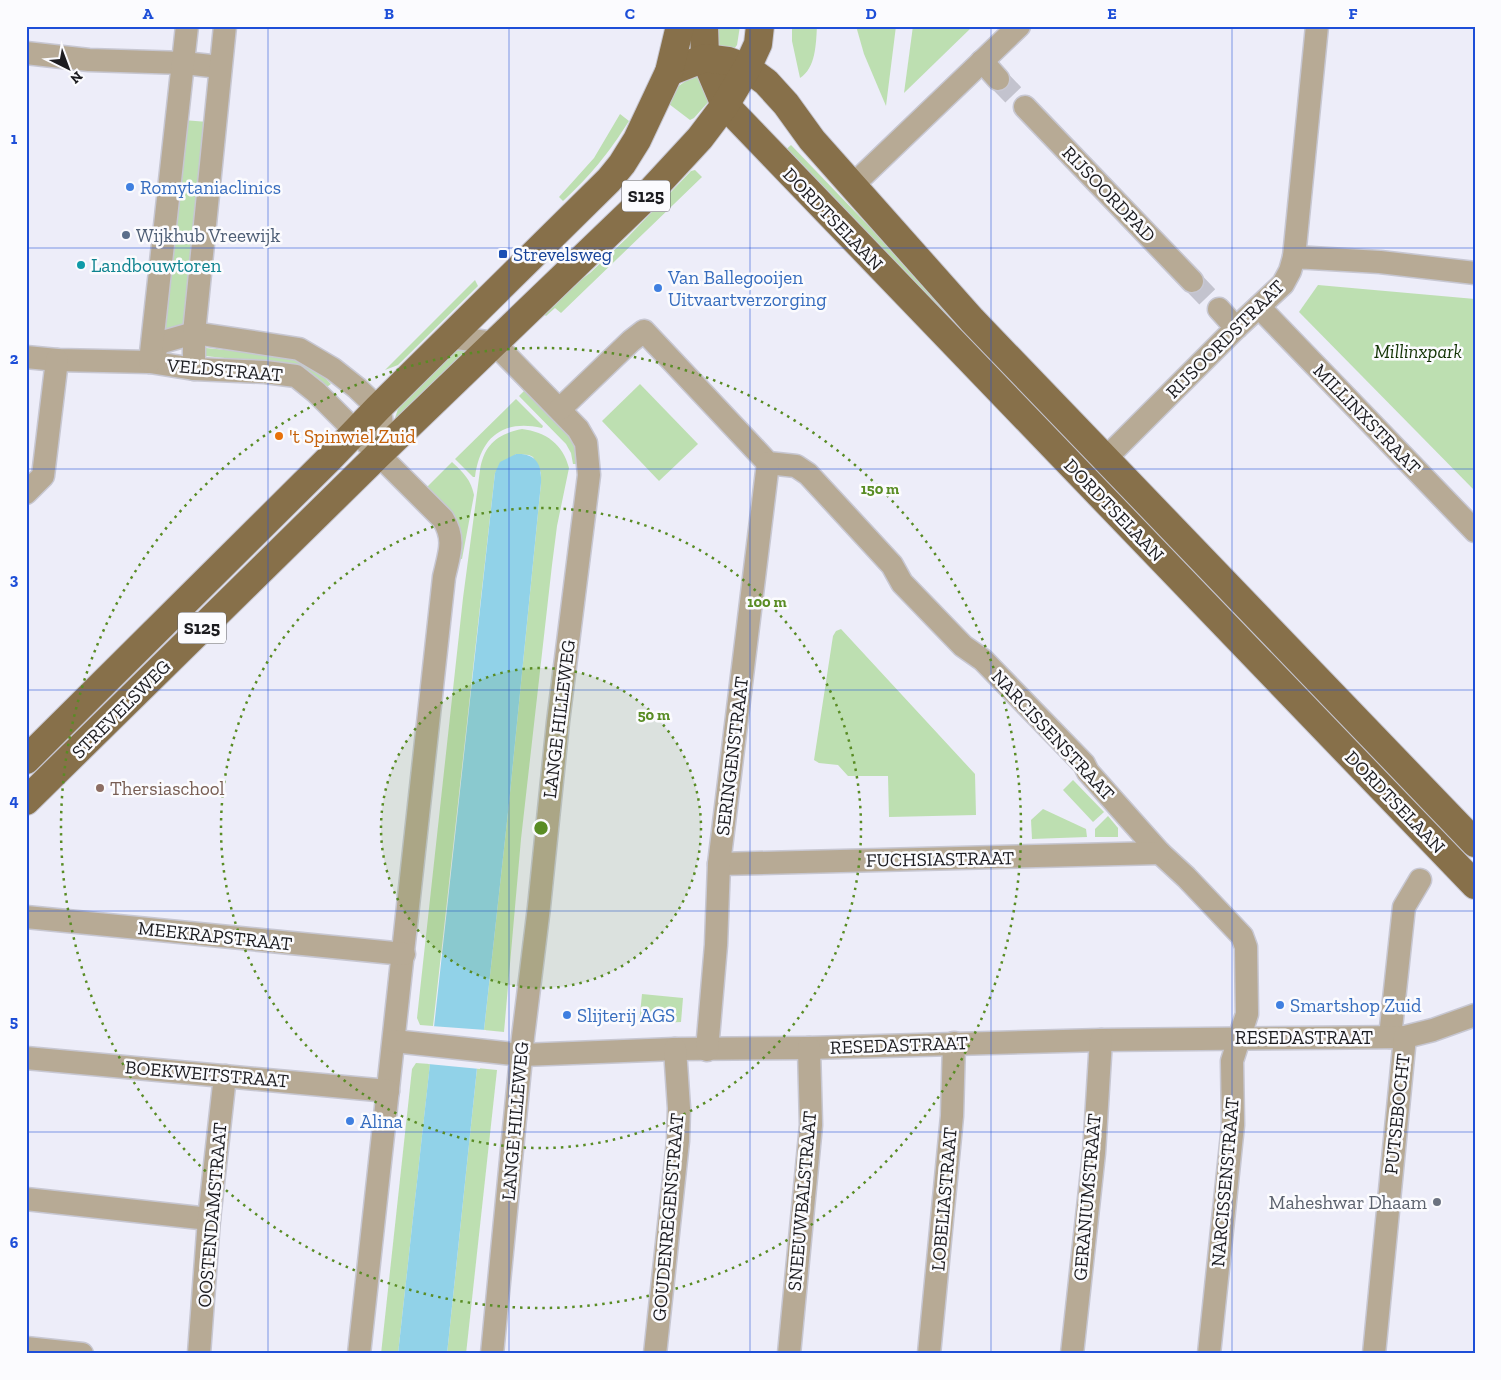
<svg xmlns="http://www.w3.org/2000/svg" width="1501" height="1380" font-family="'Zilla Slab',serif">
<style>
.green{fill:#bddfb1}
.water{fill:#91d2e8}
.pier{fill:#ededf9}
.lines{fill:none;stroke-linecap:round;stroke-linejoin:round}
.minor-tunnel{stroke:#c3c3ce;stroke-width:22;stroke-dasharray:22 11;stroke-linecap:butt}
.minor-casing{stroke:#c7c7d2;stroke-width:25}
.major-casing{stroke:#c7c7d2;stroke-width:30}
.minor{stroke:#b7aa95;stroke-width:22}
.major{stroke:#87704a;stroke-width:28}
.grid{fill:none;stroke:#1d4ed8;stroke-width:1;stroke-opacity:0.55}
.ring{fill:none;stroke:#598c24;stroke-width:2.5;stroke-dasharray:2.5 5}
.shop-dot{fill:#3f7fe0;stroke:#fbfbfe;stroke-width:2}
.service-dot{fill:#5c6f8a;stroke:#fbfbfe;stroke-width:2}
.transit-dot{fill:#1a4fb4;stroke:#fbfbfe;stroke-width:2}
.culture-dot{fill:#0f9aa8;stroke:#fbfbfe;stroke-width:2}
.food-dot{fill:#e8710a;stroke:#fbfbfe;stroke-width:2}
.education-dot{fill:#8d6e63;stroke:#fbfbfe;stroke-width:2}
.worship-dot{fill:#6b7280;stroke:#fbfbfe;stroke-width:2}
.labels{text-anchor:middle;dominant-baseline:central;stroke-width:5;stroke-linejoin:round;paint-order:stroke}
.shield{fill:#fbfbfe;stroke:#5f5f63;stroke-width:1}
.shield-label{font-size:18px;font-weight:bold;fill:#1c1c20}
.shop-label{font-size:19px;fill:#366cbe;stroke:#fbfbfe;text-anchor:start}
.street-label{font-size:19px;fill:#1c1c20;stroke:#fbfbfe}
.service-label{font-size:19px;fill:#4e5e75;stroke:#fbfbfe;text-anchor:start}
.transit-label{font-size:19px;fill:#164399;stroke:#fbfbfe;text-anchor:start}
.culture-label{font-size:19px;fill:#0d838f;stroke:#fbfbfe;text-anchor:start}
.park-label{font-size:19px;font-style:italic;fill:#133304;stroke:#fbfbfe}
.food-label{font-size:19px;fill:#c56008;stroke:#fbfbfe;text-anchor:start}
.education-label{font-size:19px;fill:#785e54;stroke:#fbfbfe;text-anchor:start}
.worship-label{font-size:19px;fill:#5b616d;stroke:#fbfbfe;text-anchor:end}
.centre{fill:#598c24;stroke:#fbfbfe;stroke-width:2.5}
.ring-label{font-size:15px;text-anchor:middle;font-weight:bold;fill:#598c24;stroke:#fbfbfe;stroke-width:5;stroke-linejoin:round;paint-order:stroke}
.neatline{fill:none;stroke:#1d4ed8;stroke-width:2}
.grid-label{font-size:16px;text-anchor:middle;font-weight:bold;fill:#1d4ed8}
</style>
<rect width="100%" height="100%" fill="#ededf9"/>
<g class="green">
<path d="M 709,26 L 740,26 L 737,45 L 734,49 L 717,47 Z"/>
<path d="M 792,26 L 817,26 C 816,43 816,68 800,78 L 792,41 Z"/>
<path d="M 856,26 L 896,26 L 886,106 L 864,54 Z"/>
<path d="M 913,26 L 973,26 L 904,93 Z"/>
<path d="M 698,73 L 710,100 L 694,118 L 690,120 L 669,104 L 668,101 L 677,87 Z"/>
<path d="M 620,114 L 629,121 C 608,154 591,175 563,201 L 559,197 L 594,158 Z"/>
<path d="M 183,120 L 208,122 L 185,329 L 161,331 Z"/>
<path d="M 791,145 L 982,344 L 971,353 L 781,154 Z"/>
<path d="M 695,170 L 702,177 L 561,313 L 555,308 L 546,316 L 540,310 L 590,273 L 627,238 L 691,171 Z"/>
<path d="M 475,280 L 478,286 L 398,365 L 385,370 Z"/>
<path d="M 1318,285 L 1475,299 L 1475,491 L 1299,312 Z"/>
<path d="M 474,346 L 398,424 L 395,418 L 399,406 L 456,348 Z"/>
<path d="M 206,348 L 297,357 L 314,367 L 331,384 L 324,389 L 291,365 L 205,356 Z"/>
<path d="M 640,384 L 698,444 L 659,481 L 602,421 Z"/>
<path d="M 527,388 L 570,431 L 582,464 L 573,464 L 571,453 L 566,444 L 519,396 Z"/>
<path d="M 516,399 L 543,426 L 542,428 C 502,419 480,438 475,477 L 473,477 L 455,459 Z"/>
<path d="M 522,429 C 546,432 563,444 569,468 L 557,526 L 552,565 L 521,839 L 504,1032 L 484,1030 L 509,803 L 541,483 L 541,473 L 533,457 L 529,455 L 516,454 L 495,473 L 433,1026 L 420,1025 L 417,1018 L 463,598 L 480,470 C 484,445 497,434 522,429 Z"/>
<path d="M 452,462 C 463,472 471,480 474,495 L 462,559 L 455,558 L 424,490 Z"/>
<path d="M 841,629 L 975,774 L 976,815 L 889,817 L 888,776 L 848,776 L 838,765 L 819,763 L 814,760 L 833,636 L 836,631 Z"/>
<path d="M 1073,780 L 1104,812 L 1093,822 L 1063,790 Z"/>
<path d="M 1043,809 L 1086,829 L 1087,837 L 1032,839 L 1031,820 Z"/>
<path d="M 1108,816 L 1118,828 L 1118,837 L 1095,837 L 1095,829 Z"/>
<path d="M 642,994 L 683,998 L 681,1022 L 639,1024 Z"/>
<path d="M 416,1063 L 430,1064 L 398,1354 L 381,1354 L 412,1069 Z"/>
<path d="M 477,1068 L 497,1070 L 466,1354 L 447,1354 Z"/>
</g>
<path class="water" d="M 516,454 C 536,453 542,464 541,483 L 509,803 L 484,1030 L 477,1068 L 447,1354 L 398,1354 L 495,473 L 500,462 Z"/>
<path class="pier" d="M 431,1026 L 486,1030 L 480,1069 L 428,1064 Z"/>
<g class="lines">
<g class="minor-tunnel">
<path d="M 998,79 L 1025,107"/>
<path d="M 1192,281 L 1219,309"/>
</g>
<defs>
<g id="minor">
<path d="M 26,53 L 89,60 L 184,63 L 220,67"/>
<path d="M 982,61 L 998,79"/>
<path d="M 1025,107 L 1192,281"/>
<path d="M 853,185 L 1019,26"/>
<path d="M 1294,257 L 1317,26"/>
<path d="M 1259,307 L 1475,531"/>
<path d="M 1219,309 L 1236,328"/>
<path d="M 450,337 L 494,343 L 578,429 L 586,443 L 589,475 L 558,722 L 539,907 L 523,1037 L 492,1354"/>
<path d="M 26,357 L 57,360 L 150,362 L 194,369 L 265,372 L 296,376 L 316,392 L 443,519 C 456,540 449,554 444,577 L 359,1354"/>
<path d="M 150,361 L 159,343 L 194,333 L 299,349 L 333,369 L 357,388 L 378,408 L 381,417 L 383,434 L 378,455"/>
<path d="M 150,362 L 187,26"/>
<path d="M 194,369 L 194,333 L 225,26"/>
<path d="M 560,409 L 631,341 L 644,331 L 768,463 L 796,466 L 808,474 L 892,565 L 902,583 L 963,646 L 983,660 L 1084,764 L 1088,772 L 1160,853 L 1186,877 L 1242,936 L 1246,947 L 1247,1014 L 1232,1061 L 1233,1125 L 1209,1354"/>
<path d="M 1105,459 L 1236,328 L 1283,284 L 1290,271 L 1294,257 L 1380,262 L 1475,273"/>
<path d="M 26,493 L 43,476 L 57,360"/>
<path d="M 719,864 L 1160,853"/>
<path d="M 26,917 L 404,954"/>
<path d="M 1390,1037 L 1404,907 L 1420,880"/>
<path d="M 394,1041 L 522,1055 L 675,1049 L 809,1048 L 1101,1040 L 1405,1037"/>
<path d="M 707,1050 L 716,945 L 719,864 L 768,463"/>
<path d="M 26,1058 L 388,1091"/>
<path d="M 26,1199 L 209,1219"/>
<path d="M 26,1348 L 82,1354"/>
<path d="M 199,1354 L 209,1219 L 225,1076"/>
<path d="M 655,1354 L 678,1141 L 679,1108 L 675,1049"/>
<path d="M 789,1354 L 811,1125 L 809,1048"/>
<path d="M 929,1354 L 952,1116 L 954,1043"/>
<path d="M 1072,1354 L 1094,1153 L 1101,1040"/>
<path d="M 1374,1354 L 1405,1037 L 1433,1030 L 1475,1015"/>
</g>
<g id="major">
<path d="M 704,26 L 705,58 L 725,105 L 1475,885"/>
<path d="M 669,72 L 705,58 L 728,61 L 747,68 L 766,82 L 786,104 L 812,140 L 972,320 L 1475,843"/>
<path d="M 26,760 L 329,459 L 378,408 L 609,180 L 622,164 L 637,140 L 669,72 L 680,26"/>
<path d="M 26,801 L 378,455 L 639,204 L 700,138 L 725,105 L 747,68 L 758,44 L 760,26"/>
</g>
</defs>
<use href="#minor" class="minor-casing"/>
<use href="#major" class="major-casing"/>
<use href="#minor" class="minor"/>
<use href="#major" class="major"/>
</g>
<path class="grid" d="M 268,26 L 268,1354M 509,26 L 509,1354M 750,26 L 750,1354M 991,26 L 991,1354M 1232,26 L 1232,1354M 26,248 L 1475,248M 26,469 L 1475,469M 26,690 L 1475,690M 26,911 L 1475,911M 26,1132 L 1475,1132"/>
<circle cx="541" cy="828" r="160" fill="#598c24" fill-opacity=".12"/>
<g class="ring">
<circle cx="541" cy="828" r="160"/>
<circle cx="541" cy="828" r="320"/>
<circle cx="541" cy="828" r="480"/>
</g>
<g class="shop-dot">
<circle cx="130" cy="187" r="5"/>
<circle cx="658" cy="288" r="5"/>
<circle cx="1280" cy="1005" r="5"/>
<circle cx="567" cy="1015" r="5"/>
<circle cx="350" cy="1121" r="5"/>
</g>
<circle class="service-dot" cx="126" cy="235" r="5"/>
<rect class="transit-dot" x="498" y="249" width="10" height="10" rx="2.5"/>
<circle class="culture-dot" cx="81" cy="265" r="5"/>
<circle class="food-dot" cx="279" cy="436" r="5"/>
<circle class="education-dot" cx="100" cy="788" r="5"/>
<circle class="worship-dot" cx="1437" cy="1202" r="5"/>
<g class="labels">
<g class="shield">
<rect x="622" y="180.5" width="48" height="31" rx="4"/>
<rect x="178" y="612.5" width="48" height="31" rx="4"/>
</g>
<g class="shield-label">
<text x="646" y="196">S125</text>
<text x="202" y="628">S125</text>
</g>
<g class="shop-label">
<text x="140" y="187">Romytaniaclinics</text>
<text x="668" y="277">Van Ballegooijen<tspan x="668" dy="22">Uitvaartverzorging</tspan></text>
<text x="1290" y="1005">Smartshop Zuid</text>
<text x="577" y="1015">Slijterij AGS</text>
<text x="360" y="1121">Alina</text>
</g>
<g class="street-label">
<text transform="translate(1109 194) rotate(46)">RIJSOORDPAD</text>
<text transform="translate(833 219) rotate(46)">DORDTSELAAN</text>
<text transform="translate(1225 339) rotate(-45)">RIJSOORDSTRAAT</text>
<text transform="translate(225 370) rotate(5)">VELDSTRAAT</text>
<text transform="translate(1367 419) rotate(46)">MILLINXSTRAAT</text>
<text transform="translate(1114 510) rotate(46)">DORDTSELAAN</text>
<text transform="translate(121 709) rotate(-45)">STREVELSWEG</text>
<text transform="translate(559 719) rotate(-83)">LANGE HILLEWEG</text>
<text transform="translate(1053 735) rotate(47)">NARCISSENSTRAAT</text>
<text transform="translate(732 756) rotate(-83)">SERINGENSTRAAT</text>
<text transform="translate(1395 802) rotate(46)">DORDTSELAAN</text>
<text transform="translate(940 859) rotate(-1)">FUCHSIASTRAAT</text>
<text transform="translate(215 936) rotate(6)">MEEKRAPSTRAAT</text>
<text x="1304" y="1037">RESEDASTRAAT</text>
<text transform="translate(899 1045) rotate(-2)">RESEDASTRAAT</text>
<text transform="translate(207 1074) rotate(5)">BOEKWEITSTRAAT</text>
<text transform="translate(1397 1114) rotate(-84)">PUTSEBOCHT</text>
<text transform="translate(515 1121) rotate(-85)">LANGE HILLEWEG</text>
<text transform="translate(1225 1182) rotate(-85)">NARCISSENSTRAAT</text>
<text transform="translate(1087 1197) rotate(-85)">GERANIUMSTRAAT</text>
<text transform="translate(944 1199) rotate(-85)">LOBELIASTRAAT</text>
<text transform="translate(802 1201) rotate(-85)">SNEEUWBALSTRAAT</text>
<text transform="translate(212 1215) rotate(-85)">OOSTENDAMSTRAAT</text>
<text transform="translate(668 1217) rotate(-85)">GOUDENREGENSTRAAT</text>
</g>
<g class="service-label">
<text x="136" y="235">Wijkhub Vreewijk</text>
</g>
<g class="transit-label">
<text x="513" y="254">Strevelsweg</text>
</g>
<g class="culture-label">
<text x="91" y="265">Landbouwtoren</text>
</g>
<g class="park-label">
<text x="1418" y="351">Millinxpark</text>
</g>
<g class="food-label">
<text x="289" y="436">'t Spinwiel Zuid</text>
</g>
<g class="education-label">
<text x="110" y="788">Thersiaschool</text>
</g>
<g class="worship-label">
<text x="1427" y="1202">Maheshwar Dhaam</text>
</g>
</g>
<circle cx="541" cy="828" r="8" class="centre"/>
<g class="ring-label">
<text x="880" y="494">150 m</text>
<text x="767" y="607">100 m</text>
<text x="654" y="720">50 m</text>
</g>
<rect width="1501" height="1380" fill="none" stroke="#fbfbfe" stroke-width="55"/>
<g transform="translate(68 68) rotate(138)" stroke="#fbfbfe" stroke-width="4" paint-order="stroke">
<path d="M0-4L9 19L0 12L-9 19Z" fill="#1c1c20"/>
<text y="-8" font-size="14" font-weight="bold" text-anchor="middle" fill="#1c1c20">N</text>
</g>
<rect x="28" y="28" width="1446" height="1324" class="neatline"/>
<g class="grid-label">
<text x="148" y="19">A</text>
<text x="389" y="19">B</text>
<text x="630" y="19">C</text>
<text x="871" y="19">D</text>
<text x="1112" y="19">E</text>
<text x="1353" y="19">F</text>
<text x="14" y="144">1</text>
<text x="14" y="364">2</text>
<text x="14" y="585">3</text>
<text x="14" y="806">4</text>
<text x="14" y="1027">5</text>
<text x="14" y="1248">6</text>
</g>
</svg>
